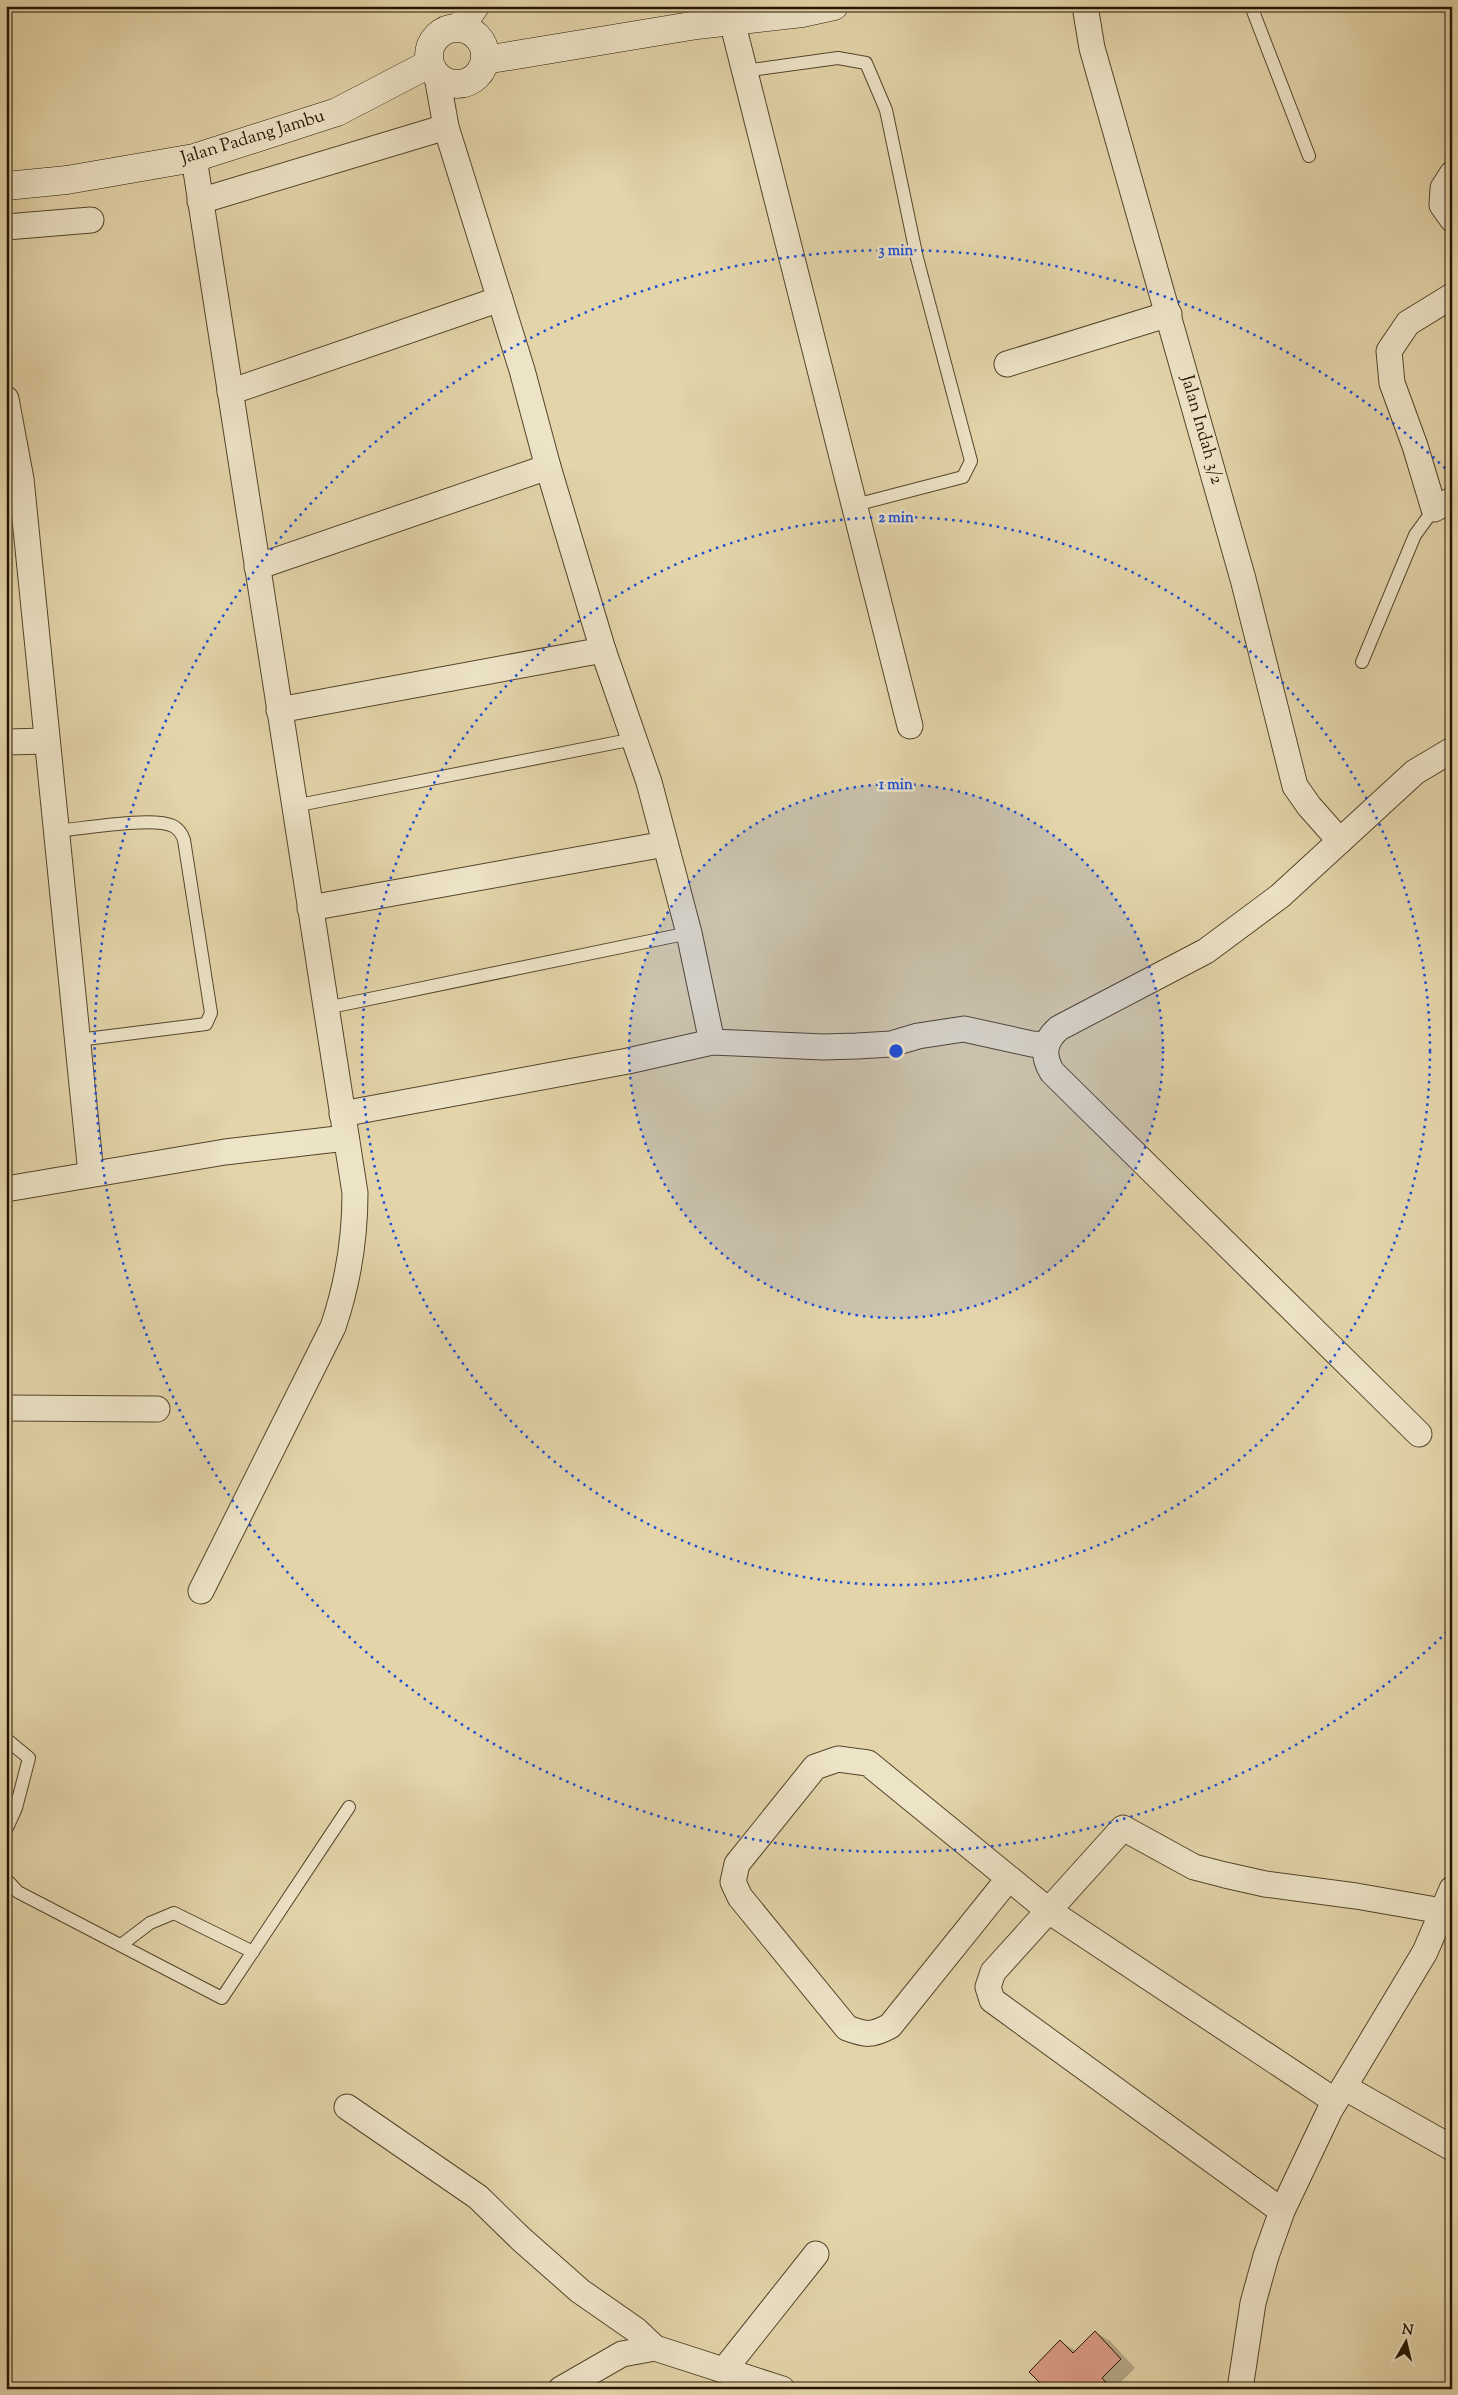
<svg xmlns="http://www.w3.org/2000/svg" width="1458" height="2395" font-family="'Sorts Mill Goudy',serif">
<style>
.shadow{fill:#0003}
.building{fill:#da9b86;stroke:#251501}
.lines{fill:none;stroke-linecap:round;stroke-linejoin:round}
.lane-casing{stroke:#54452b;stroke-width:14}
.street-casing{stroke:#54452b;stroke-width:27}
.secondary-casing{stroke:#251501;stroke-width:29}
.lane{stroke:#ede3c7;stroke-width:12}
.street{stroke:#ede3c7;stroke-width:25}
.secondary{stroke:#ede3c7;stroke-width:28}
.ring{fill:none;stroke:#1d4ed8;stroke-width:2.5;stroke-dasharray:2.5 5}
.labels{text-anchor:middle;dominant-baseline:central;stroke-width:5;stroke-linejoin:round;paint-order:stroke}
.street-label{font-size:18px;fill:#251501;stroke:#ede3c7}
.centre{fill:#1d4ed8;stroke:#ede3c7;stroke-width:2.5}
.ring-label{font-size:15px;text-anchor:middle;font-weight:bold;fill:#1d4ed8;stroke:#ede3c7;stroke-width:5;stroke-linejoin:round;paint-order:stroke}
</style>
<rect width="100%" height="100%" fill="#e3d4a9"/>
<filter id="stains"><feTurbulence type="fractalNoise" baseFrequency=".004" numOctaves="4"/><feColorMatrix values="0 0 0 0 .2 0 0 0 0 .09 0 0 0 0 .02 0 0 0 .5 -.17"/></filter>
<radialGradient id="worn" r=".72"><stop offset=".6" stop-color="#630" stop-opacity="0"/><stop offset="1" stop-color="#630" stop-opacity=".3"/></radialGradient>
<path class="shadow" d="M 1095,2332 L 1110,2341 L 1135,2368 L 1116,2387 L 1118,2389 L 1034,2389 L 1041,2382 L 1061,2342 L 1076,2351 Z"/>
<path class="building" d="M 1095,2331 L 1121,2359 L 1102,2378 L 1112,2389 L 1046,2389 L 1029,2372 L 1060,2340 L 1073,2353 Z"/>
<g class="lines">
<defs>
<g id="lane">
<path d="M 1251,6 L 1309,156"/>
<path d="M 744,71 L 838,58 L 866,63 L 886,110 L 917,258 L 971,461 L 963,477 L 855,505"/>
<path d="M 1362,662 L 1415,535 L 1434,509"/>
<path d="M 294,806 L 634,739"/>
<path d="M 56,831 C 82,829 152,816 173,826 C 179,829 182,834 184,840 L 211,1013 L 206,1024 L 78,1040"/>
<path d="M 326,1008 L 689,933"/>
<path d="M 6,1739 L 29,1758 L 16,1808 L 6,1830"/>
<path d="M 6,1879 L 18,1892 L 222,1998 L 349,1807"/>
<path d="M 121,1945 L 150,1923 L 174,1913 L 253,1952"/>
</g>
<g id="street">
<path d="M 1085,6 L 1092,48 L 1243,579 L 1295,786 L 1309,806 L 1340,841"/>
<path d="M 732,21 L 910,726"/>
<path d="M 437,76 L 446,127 L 522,370 L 548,467 L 603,650 L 649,782 L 689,933 L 712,1042"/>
<path d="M 194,158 L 355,1193 C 355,1240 348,1283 333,1327 L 201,1591"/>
<path d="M 1452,174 L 1443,188 L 1442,205 L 1452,219"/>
<path d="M 200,201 L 446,127"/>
<path d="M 6,227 L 91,220"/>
<path d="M 1452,296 L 1408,323 L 1389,351 L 1392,383 L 1415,446 L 1434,509 L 1452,500"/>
<path d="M 1007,364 L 1169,314"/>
<path d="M 230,392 L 500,299"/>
<path d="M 6,399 L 21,479 L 91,1174"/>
<path d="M 257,567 L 548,467"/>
<path d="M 279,710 L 603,650"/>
<path d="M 6,742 L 47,741"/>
<path d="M 310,908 L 665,844"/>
<path d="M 342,1114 L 628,1061 L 712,1042 L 823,1047 L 857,1046 L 891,1044 L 918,1036 L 964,1029 L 1032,1044 L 1046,1045"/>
<path d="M 6,1189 L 225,1152 L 346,1138"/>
<path d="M 6,1408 L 157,1409"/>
<path d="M 1419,1434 L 1052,1072 C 1042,1055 1044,1041 1059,1028 L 1206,951 L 1280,896 L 1415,772 L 1452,750"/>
<path d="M 1009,1878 L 890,2026 C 871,2036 866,2035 847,2028 L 740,1897 L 733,1882 L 737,1864 L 815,1767 L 838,1759 L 868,1763 L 1049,1911 L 1335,2101"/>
<path d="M 1344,2087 L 1452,2148"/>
<path d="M 347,2107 L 478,2197 L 521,2239 L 580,2291 L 636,2330 L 655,2348"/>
<path d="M 1282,2211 L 992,2000 L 988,1987 L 993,1972 L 1123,1828 L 1194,1867 L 1225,1875 L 1265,1884 L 1356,1896 L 1442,1911"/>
<path d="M 724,2370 L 816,2254"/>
<path d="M 561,2389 L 622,2354 L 655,2348 L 782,2389"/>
<path d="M 1240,2389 L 1253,2303 L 1266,2256 L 1282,2211 L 1330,2110 L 1425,1952 L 1452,1889"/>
</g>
<g id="secondary">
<path d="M 460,27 L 475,6"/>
<circle cx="457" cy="56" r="28"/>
<path d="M 485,60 L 697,25 L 802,13 L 834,6"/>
<path d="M 6,186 L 67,180 L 194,158 L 337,112 L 429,64"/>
</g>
</defs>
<use href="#lane" class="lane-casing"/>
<use href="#street" class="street-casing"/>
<use href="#secondary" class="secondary-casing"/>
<use href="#lane" class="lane"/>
<use href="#street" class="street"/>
<use href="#secondary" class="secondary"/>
</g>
<circle cx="896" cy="1051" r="267" fill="#1d4ed8" fill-opacity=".12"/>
<g class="ring">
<circle cx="896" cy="1051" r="267"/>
<circle cx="896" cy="1051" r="534"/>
<path d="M1447 1632A801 801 0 1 1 1447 470"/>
</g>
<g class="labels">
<g class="street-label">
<text transform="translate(253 138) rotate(-17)">Jalan Padang Jambu</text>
<text transform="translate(1201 430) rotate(74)">Jalan Indah 3/2</text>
</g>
</g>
<circle cx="896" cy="1051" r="8" class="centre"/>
<g class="ring-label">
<text x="896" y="255">3 min</text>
<text x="896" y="522">2 min</text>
<text x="896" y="789">1 min</text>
</g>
<rect width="1458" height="2395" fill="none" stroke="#e3d4a9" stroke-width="25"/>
<rect x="8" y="8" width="1443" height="2380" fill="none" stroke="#251501" stroke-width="2.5"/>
<rect x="12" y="12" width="1433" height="2370" fill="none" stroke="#251501"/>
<g transform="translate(1406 2342) rotate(8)" stroke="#ede3c7" stroke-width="4" paint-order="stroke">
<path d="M0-4L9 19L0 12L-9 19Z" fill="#251501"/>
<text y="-8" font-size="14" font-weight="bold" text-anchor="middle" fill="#251501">N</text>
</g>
<rect width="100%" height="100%" filter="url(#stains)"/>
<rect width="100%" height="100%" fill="url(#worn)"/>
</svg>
